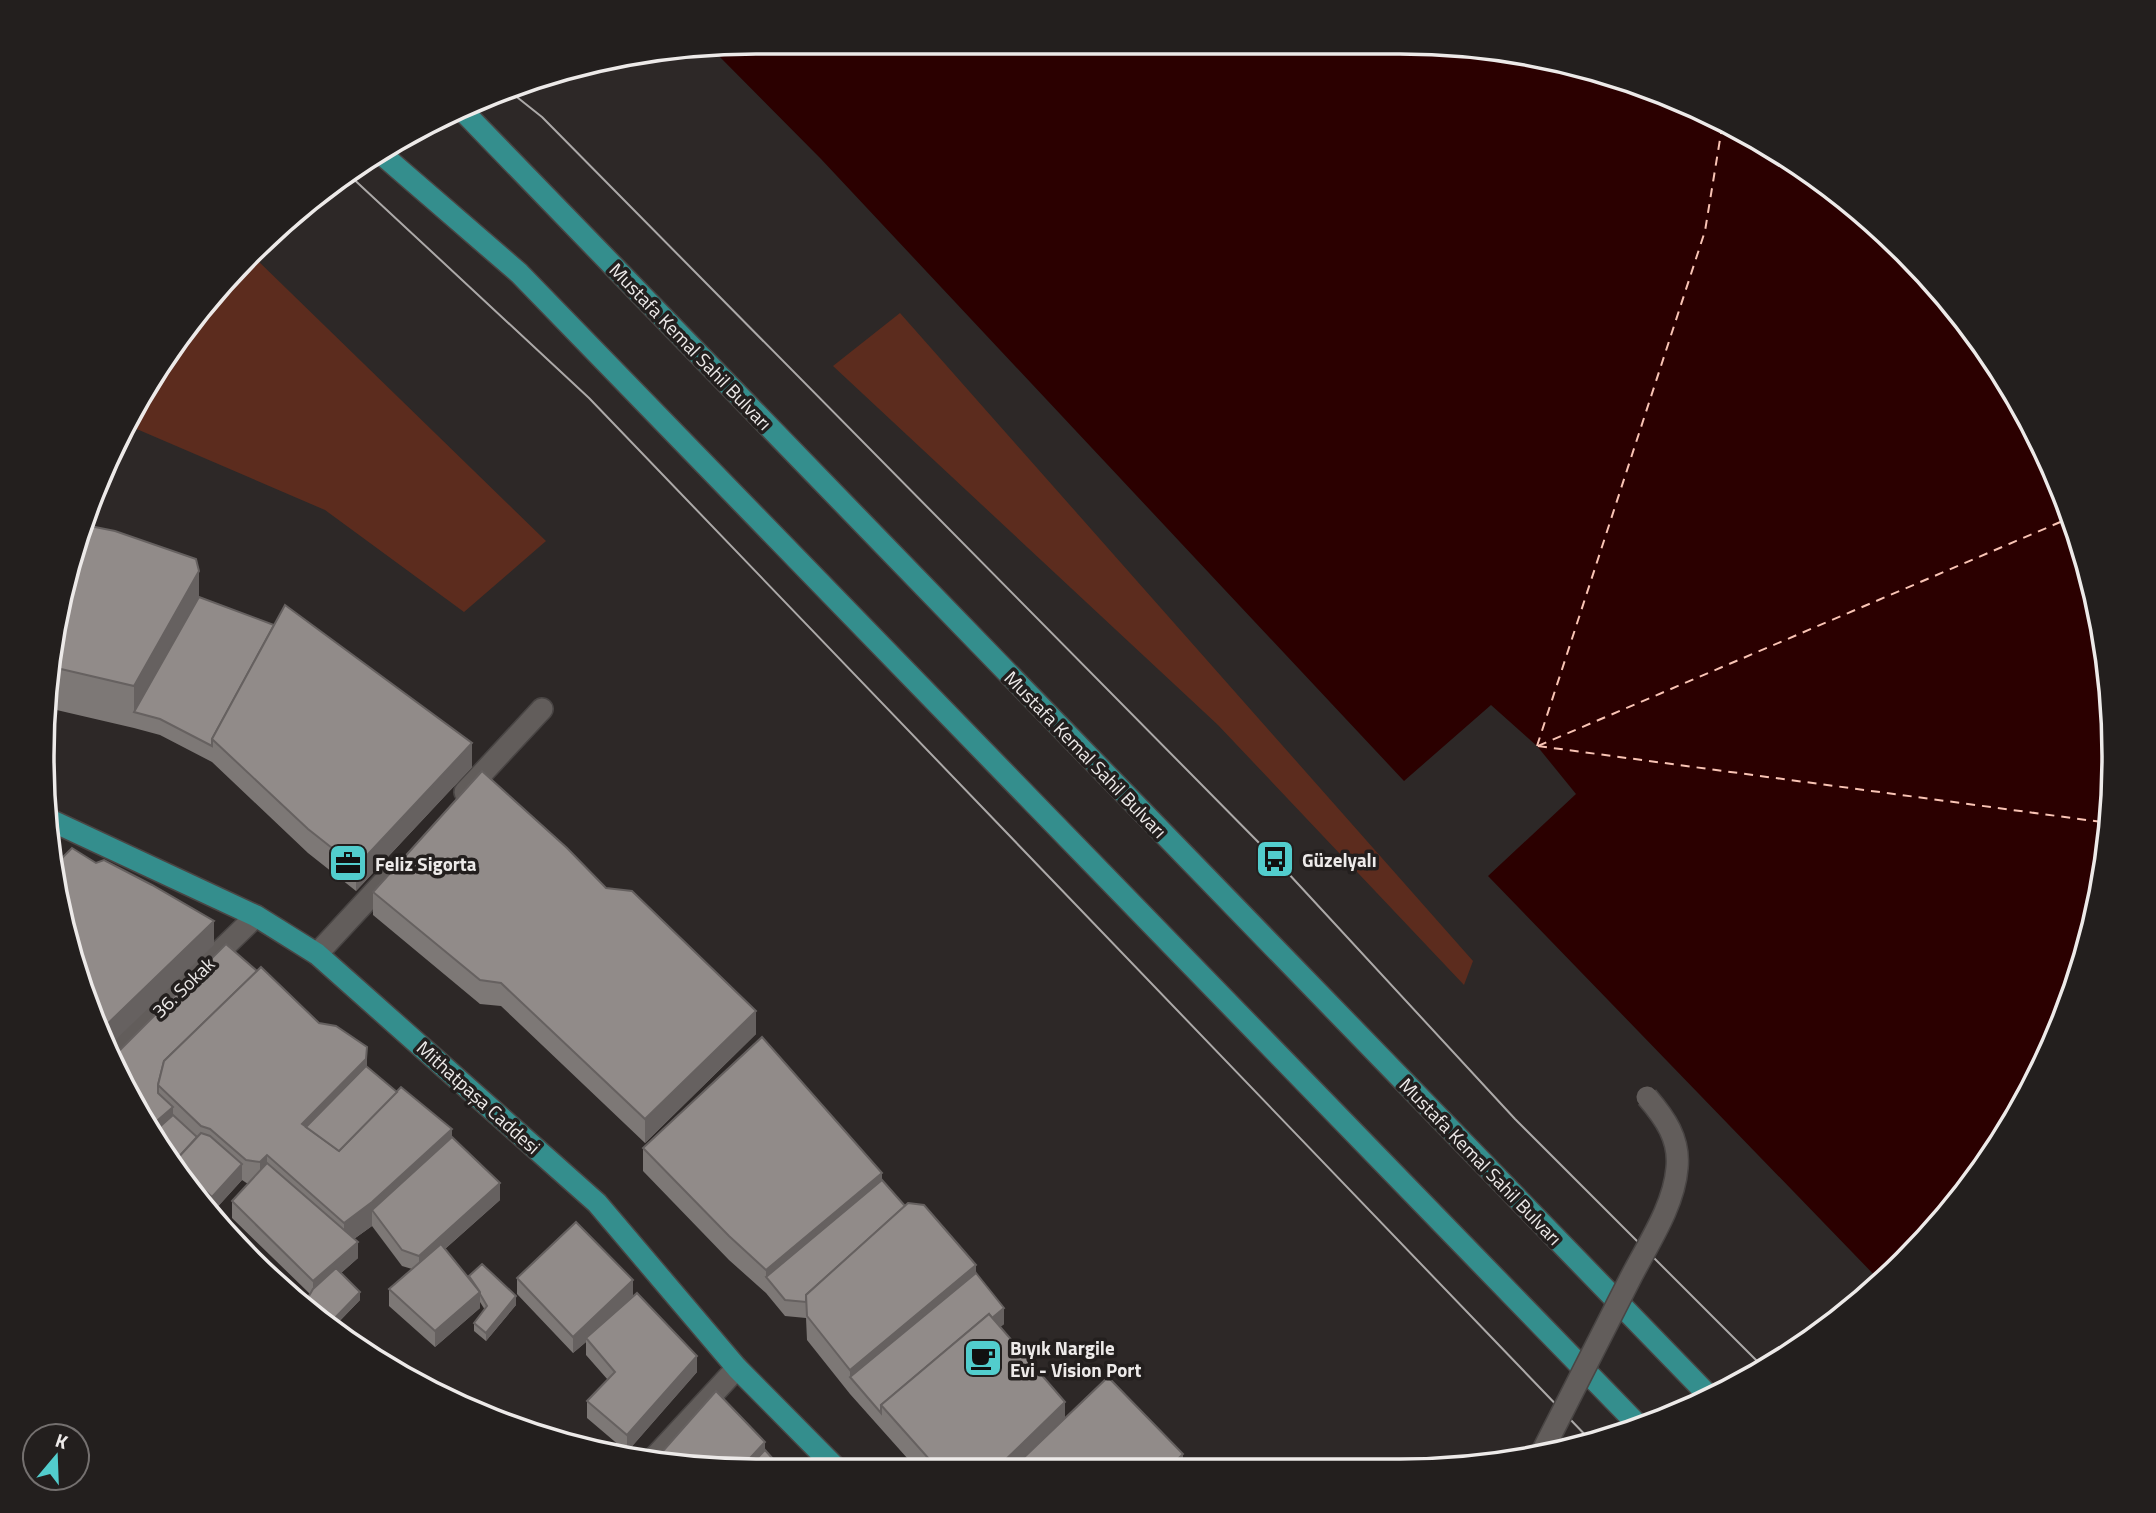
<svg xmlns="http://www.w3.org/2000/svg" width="2156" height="1513" font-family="'Titillium Web',sans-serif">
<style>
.green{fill:#5c2c1e}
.water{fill:#2b0000}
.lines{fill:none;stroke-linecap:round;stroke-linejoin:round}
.ferry{stroke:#f9c3b4;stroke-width:2;stroke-dasharray:9 7;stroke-linecap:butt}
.minor-casing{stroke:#494544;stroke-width:24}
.primary-casing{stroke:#494544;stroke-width:24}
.minor{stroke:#625d5b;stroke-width:21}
.primary{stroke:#348e8d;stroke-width:21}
.tram{stroke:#aca9a8;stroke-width:2}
.pedestrian-bridge-casing{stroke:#494544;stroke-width:24;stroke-linecap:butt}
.pedestrian-bridge{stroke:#625d5b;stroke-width:21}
.wall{fill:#7d7876}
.shaded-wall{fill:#666160}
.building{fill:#918b89;stroke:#666160;stroke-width:2}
.labels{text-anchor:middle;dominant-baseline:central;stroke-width:7;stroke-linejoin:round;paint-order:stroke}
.street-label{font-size:19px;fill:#edeae9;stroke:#231f1e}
.poi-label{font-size:19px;font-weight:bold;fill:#edeae9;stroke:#231f1e;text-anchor:start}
.rim{fill:none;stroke:#edeae9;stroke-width:3.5}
</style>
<rect width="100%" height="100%" fill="#2d2827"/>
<g class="green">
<path d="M 253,256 L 546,541 L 464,612 L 325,510 L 125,424 L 138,399 L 219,286 Z"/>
<path d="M 900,313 L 1473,961 L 1464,985 L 1218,725 L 833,366 Z"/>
</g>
<path class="water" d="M 757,42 L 1400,42 L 1539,56 L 1673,96 L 1757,138 L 1835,190 L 1936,285 L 2018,399 L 2076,526 L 2108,663 L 2112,803 L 2090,941 L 2040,1072 L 1967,1191 L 1881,1282 L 1488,876 L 1576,794 L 1537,746 L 1491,705 L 1404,781 L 821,159 L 711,48 Z"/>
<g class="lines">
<g class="ferry">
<path d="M 1537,746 L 1705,231 L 1723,121"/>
<path d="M 1538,746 L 2072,517"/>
<path d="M 1538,746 L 2109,823"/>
</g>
<defs>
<g id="minor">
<path d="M 465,792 L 542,709"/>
<path d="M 317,954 L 392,873"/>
<path d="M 110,1058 L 256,916"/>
<path d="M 652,1460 L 737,1368"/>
</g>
<g id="primary">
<path d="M 460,108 L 1712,1399"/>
<path d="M 378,151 L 519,273 L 1641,1428"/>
<path d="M 48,819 L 256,916 L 317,954 L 597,1203 L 737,1368 L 837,1469"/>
</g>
</defs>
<use href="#minor" class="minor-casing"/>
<use href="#primary" class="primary-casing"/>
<use href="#minor" class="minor"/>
<use href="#primary" class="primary"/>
<g class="tram">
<path d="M 508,90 L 542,117 L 1275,859 L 1515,1119 L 1762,1366"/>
<path d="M 347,173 L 589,398 L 1592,1442"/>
</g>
<defs>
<path id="pedestrian-bridge" d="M 1541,1454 C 1571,1395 1601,1336 1631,1277 C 1648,1244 1674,1206 1677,1168 C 1680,1139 1665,1118 1647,1097"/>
</defs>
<use href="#pedestrian-bridge" class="pedestrian-bridge-casing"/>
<use href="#pedestrian-bridge" class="pedestrian-bridge"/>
</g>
<g class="wall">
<path d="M 199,597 L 472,767 L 356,891 L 308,853 L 212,762 L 160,735 L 134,728 L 48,708 L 48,663 Z"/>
<path d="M 606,888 L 756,1034 L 645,1143 L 501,1006 L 480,1004 L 373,915 L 373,892 Z"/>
<path d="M 319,1023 L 367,1067 L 452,1137 L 500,1200 L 445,1249 L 469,1278 L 516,1305 L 486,1341 L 474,1331 L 474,1323 L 485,1310 L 480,1302 L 480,1308 L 435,1347 L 389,1306 L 389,1289 L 412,1269 L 402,1266 L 372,1226 L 354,1239 L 358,1258 L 341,1273 L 360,1300 L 331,1330 L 322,1324 L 306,1308 L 306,1301 L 310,1294 L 232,1218 L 232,1201 L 248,1184 L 242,1180 L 212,1213 L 207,1210 L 116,1072 Z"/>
<path d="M 643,1148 L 882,1180 L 905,1206 L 976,1273 L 1004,1324 L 1000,1327 L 1065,1418 L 1183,1467 L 916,1468 L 850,1394 L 807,1340 L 806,1318 L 785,1316 L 766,1293 L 729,1260 L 643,1171 Z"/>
<path d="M 517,1278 L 633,1296 L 623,1306 L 697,1372 L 627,1452 L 587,1418 L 587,1401 L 608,1380 L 586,1355 L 586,1342 L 573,1353 L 517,1294 Z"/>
</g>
<g class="shaded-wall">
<path d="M 199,571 L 199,613 L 134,712 L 134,686 Z"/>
<path d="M 472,743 L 472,767 L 356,891 L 356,867 Z"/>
<path d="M 214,921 L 214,945 L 106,1049 L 99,1032 Z"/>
<path d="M 756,1011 L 756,1034 L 645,1143 L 645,1119 Z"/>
<path d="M 367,1047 L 367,1071 L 311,1138 L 302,1124 Z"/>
<path d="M 173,1107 L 173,1123 L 158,1136 L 151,1126 Z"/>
<path d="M 452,1129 L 452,1153 L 372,1210 L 372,1226 L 344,1246 L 344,1223 Z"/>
<path d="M 267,1155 L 267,1179 L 260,1185 L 260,1162 Z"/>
<path d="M 242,1164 L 242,1180 L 212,1213 L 212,1197 Z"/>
<path d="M 882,1173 L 882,1197 L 766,1277 L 766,1270 Z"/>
<path d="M 500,1183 L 500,1200 L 419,1272 L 419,1256 Z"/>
<path d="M 358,1242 L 358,1258 L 313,1298 L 313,1281 Z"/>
<path d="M 976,1265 L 976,1289 L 850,1377 L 850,1370 Z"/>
<path d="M 633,1280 L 633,1296 L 587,1340 L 586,1338 L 586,1342 L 573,1353 L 573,1337 Z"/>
<path d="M 360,1292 L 360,1300 L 331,1330 L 330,1329 L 330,1323 Z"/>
<path d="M 480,1292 L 480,1308 L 435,1347 L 435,1331 Z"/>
<path d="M 516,1296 L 516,1305 L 486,1341 L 486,1333 Z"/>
<path d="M 1004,1308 L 1004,1324 L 893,1419 L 885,1410 Z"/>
<path d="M 697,1356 L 697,1372 L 627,1452 L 627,1435 Z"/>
<path d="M 1065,1402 L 1065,1426 L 1022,1468 L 997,1468 Z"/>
<path d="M 765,1442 L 765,1466 L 762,1469 L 740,1469 Z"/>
<path d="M 1183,1454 L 1183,1467 L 1170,1467 Z"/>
</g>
<g class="building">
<path d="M 85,525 L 115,531 L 196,559 L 199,571 L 134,686 L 48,666 Z"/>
<path d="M 199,597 L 274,625 L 212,739 L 212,746 L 160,719 L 134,712 Z"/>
<path d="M 285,605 L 472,743 L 356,867 L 308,829 L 212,739 Z"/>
<path d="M 482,771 L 567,848 L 606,888 L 632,891 L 756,1011 L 645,1119 L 501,983 L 480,980 L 373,892 Z"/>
<path d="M 72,848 L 96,863 L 104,860 L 152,885 L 214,921 L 99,1032 L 80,986 L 49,852 L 61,859 Z"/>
<path d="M 226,944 L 257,971 L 164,1061 L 158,1085 L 158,1093 L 173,1107 L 151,1126 L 116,1072 L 110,1060 Z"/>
<path d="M 261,967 L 319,1023 L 336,1026 L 367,1047 L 366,1059 L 302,1124 L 339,1151 L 401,1087 L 452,1129 L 372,1202 L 344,1223 L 267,1155 L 260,1162 L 246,1160 L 210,1129 L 201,1126 L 158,1085 L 164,1061 Z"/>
<path d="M 762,1037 L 882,1173 L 766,1270 L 729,1236 L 643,1148 Z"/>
<path d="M 366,1066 L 397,1092 L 339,1151 L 306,1127 Z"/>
<path d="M 173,1115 L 197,1137 L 175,1161 L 155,1131 Z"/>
<path d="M 201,1133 L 210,1136 L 242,1164 L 212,1197 L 180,1168 L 175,1161 Z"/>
<path d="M 452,1137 L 500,1183 L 419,1256 L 402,1250 L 372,1210 Z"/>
<path d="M 267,1163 L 358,1242 L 313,1281 L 232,1201 Z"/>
<path d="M 882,1180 L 905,1206 L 806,1295 L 806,1302 L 785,1300 L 766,1277 Z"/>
<path d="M 908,1203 L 924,1205 L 976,1265 L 850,1370 L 807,1316 L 806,1295 Z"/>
<path d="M 576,1222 L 633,1280 L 573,1337 L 517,1278 Z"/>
<path d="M 441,1244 L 480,1292 L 435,1331 L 389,1289 Z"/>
<path d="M 482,1264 L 516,1296 L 486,1333 L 474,1323 L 487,1306 L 480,1294 L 480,1292 L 469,1276 Z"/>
<path d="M 336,1268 L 360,1292 L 330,1323 L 306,1301 L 313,1289 Z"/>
<path d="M 976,1273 L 1004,1308 L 992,1318 L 989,1314 L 881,1405 L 881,1413 L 850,1377 Z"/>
<path d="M 637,1293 L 697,1356 L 627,1435 L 587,1401 L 615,1372 L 586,1338 Z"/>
<path d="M 989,1314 L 1065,1402 L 997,1468 L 937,1468 L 881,1405 Z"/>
<path d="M 1108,1377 L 1183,1454 L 1170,1467 L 1013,1468 Z"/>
<path d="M 716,1391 L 765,1442 L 740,1469 L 710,1469 L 655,1460 Z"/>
<path d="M 574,1441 L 582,1448 L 570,1446 Z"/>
<path d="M 765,1450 L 782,1469 L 747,1469 Z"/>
</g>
<defs>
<symbol id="bus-square" viewBox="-11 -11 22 22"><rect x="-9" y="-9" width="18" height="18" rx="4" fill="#52cdcd" stroke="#231f1e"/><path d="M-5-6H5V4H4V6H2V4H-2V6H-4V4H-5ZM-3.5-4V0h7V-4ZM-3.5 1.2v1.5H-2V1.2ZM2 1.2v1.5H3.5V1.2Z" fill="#111"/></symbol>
<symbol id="office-square" viewBox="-11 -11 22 22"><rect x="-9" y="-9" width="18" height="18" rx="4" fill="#52cdcd" stroke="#231f1e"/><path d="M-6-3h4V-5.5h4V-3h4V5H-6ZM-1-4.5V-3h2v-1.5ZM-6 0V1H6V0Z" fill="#111"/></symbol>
<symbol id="cafe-square" viewBox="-11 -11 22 22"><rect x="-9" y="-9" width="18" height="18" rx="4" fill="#52cdcd" stroke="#231f1e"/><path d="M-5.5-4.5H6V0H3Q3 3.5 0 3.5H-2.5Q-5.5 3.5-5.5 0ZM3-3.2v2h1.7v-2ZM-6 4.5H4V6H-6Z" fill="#111"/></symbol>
</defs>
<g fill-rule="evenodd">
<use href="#bus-square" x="1253" y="837" width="44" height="44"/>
<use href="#office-square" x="326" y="841" width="44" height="44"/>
<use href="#cafe-square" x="961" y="1336" width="44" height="44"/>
</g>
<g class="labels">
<g class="street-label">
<text transform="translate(691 346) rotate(46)">Mustafa Kemal Sahil Bulvarı</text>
<text transform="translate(1086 754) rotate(46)">Mustafa Kemal Sahil Bulvarı</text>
<text transform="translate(183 987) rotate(-44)">36. Sokak</text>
<text transform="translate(479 1097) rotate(42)">Mithatpaşa Caddesi</text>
<text transform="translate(1481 1161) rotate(46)">Mustafa Kemal Sahil Bulvarı</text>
</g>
<g class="poi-label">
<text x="1302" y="859">Güzelyalı</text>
<text x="375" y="863">Feliz Sigorta</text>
<text x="1010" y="1347">Bıyık Nargile<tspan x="1010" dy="22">Evi - Vision Port</tspan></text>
</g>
</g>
<path d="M0 0H2156V1513H0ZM756 54H1400A702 702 0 0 1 2102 756V757A702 702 0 0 1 1400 1459H756A702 702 0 0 1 54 757V756A702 702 0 0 1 756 54Z" fill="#231f1e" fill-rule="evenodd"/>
<path class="rim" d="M756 54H1400A702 702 0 0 1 2102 756V757A702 702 0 0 1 1400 1459H756A702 702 0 0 1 54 757V756A702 702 0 0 1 756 54Z"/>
<g transform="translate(56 1457) rotate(19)"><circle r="33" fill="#231f1e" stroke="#74706f" stroke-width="2"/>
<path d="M0-5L12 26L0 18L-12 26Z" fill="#52cdcd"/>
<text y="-10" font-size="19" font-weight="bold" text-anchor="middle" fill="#edeae9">K</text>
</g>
</svg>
